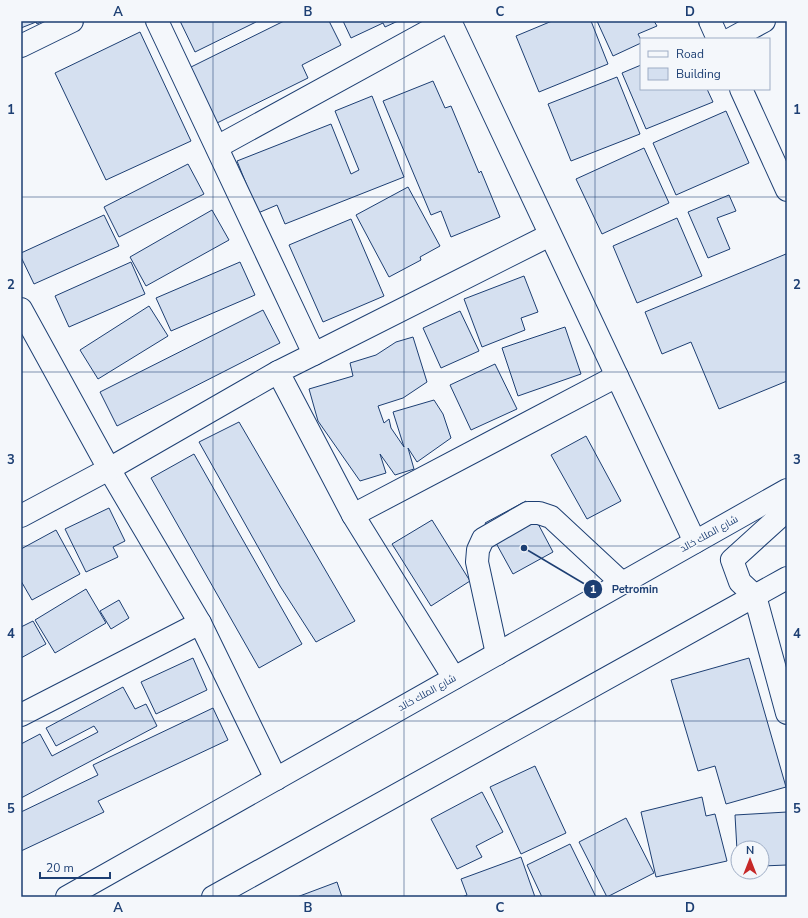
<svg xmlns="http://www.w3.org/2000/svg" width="808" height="918" font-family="'Nunito Sans',Cairo,sans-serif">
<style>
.building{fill:#d5e0f0;stroke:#1d3f73}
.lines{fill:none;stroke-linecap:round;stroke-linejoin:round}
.minor-casing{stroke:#1d3f73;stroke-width:24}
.major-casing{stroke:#1d3f73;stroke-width:24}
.minor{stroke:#f4f7fb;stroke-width:22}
.major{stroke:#f4f7fb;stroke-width:22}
.grid{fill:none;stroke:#1d3f73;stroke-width:1;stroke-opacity:0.55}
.labels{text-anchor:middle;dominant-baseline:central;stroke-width:3;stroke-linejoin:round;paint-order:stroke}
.street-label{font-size:10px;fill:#1d3f73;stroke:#f4f7fb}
.leader{fill:none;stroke:#1d3f73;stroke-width:1.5}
.callout-dot{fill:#1d3f73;stroke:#f4f7fb;stroke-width:1.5}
.mark-label{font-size:12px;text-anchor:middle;font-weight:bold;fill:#fff}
.callout-label{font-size:11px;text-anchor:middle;font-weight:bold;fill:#1d3f73;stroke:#f4f7fb;stroke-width:3;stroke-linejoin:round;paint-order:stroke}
.neatline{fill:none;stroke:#1d3f73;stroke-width:1.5}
.grid-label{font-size:13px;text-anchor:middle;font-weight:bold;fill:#1d3f73}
</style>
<rect width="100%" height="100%" fill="#f4f7fb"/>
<g class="building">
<path d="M 21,21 L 43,21 L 37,24 L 36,22 L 21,28 Z"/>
<path d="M 180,21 L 255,21 L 256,22 L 195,52 Z"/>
<path d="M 284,21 L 329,21 L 341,45 L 302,65 L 308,78 L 213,125 L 189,68 Z"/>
<path d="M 343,21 L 398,21 L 385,27 L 383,23 L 351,38 Z"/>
<path d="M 552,21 L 591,21 L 608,64 L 539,92 L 516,36 Z"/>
<path d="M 597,21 L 654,21 L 657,26 L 638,34 L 641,40 L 641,43 L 613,56 Z"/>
<path d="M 140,32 L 191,141 L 106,180 L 55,73 Z"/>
<path d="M 641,65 L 641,89 L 707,89 L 713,102 L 646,129 L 622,73 Z"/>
<path d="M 617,77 L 640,134 L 571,161 L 548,104 Z"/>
<path d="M 433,81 L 445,108 L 451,106 L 479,173 L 481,171 L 500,217 L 451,237 L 441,211 L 431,215 L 383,101 Z"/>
<path d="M 372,96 L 404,177 L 285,224 L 277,205 L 258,213 L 237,161 L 331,124 L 351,174 L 359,170 L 335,111 Z"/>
<path d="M 726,111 L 749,163 L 676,195 L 653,143 Z"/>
<path d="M 644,148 L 669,203 L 602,234 L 576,179 Z"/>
<path d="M 188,164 L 204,194 L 119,237 L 104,207 Z"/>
<path d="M 408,187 L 440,246 L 420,257 L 421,260 L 389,277 L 356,215 Z"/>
<path d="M 729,195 L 736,211 L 717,218 L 730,249 L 708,258 L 688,212 Z"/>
<path d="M 212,210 L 229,240 L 146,286 L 130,257 Z"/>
<path d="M 104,215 L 119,246 L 34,284 L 21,257 L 21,253 Z"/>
<path d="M 677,218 L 702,276 L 637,303 L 613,246 Z"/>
<path d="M 351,219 L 384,296 L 323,322 L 289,245 Z"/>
<path d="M 786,254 L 787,256 L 787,381 L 719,409 L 691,342 L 662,354 L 645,312 Z"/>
<path d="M 131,262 L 145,294 L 69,327 L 55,296 Z"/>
<path d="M 240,262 L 255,295 L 171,331 L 156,298 Z"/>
<path d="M 524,276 L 538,312 L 521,318 L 525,330 L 482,347 L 464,299 Z"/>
<path d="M 149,306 L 168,336 L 98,379 L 80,350 Z"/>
<path d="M 263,310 L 280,343 L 117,426 L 100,392 Z"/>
<path d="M 460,311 L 479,351 L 441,368 L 423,328 Z"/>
<path d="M 565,327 L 581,374 L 518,396 L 502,348 Z"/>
<path d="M 413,337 L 427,382 L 403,398 L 378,406 L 384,423 L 389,419 L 391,428 L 404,447 L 393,412 L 434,400 L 443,414 L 451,438 L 417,462 L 408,448 L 414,469 L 395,475 L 380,454 L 386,473 L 360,481 L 318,421 L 309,389 L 353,376 L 350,363 L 376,355 L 396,342 Z"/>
<path d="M 495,364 L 517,409 L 471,430 L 450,385 Z"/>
<path d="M 239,422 L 355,621 L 316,642 L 280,586 L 199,442 Z"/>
<path d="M 586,436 L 621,501 L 587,519 L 551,455 Z"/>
<path d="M 194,454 L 302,644 L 259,668 L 151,478 Z"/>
<path d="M 526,501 L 553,552 L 513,574 L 485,523 Z"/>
<path d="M 109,508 L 125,541 L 113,547 L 118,557 L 86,572 L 65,529 Z"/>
<path d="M 432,520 L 470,581 L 431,606 L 392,544 Z"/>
<path d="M 56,530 L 80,574 L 32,600 L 21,581 L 21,549 Z"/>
<path d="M 86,589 L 106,623 L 55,653 L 35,620 Z"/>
<path d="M 119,600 L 129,618 L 111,629 L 100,611 Z"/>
<path d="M 33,621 L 46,644 L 21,658 L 21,627 Z"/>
<path d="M 193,658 L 207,690 L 156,714 L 141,682 Z"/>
<path d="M 749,658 L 786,787 L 726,804 L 715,766 L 698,771 L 671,680 Z"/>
<path d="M 123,687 L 135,709 L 146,704 L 157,726 L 21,798 L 21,744 L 40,734 L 52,756 L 98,732 L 94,726 L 56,746 L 46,728 Z"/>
<path d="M 213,708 L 228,740 L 98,801 L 104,812 L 21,851 L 21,812 L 98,775 L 93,765 Z"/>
<path d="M 535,766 L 566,833 L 521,854 L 490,787 Z"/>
<path d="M 482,792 L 503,832 L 476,846 L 482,857 L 457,869 L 431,819 Z"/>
<path d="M 702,797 L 706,816 L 715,814 L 727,861 L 656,877 L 641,812 Z"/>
<path d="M 787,812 L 787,865 L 762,866 L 762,848 L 738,848 L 738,868 L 735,815 Z"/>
<path d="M 626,818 L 654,873 L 607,897 L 579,842 Z"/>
<path d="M 570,844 L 596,897 L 542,897 L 527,865 Z"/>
<path d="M 521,857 L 535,897 L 462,897 L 467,895 L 461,879 Z"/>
<path d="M 337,882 L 342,897 L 297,897 Z"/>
</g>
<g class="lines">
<defs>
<g id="minor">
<path d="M 157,21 L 314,354 L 278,372 L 353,515 L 454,678"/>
<path d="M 450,21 L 695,542"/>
<path d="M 710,21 L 718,39"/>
<path d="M 731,39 L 764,21"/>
<path d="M 21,46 L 72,21"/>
<path d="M 741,89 L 787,190"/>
<path d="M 217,147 L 447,21"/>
<path d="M 21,309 L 109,469 L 200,623 L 276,779"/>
<path d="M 314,354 L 550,235"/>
<path d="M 787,510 L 732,560 L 740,582 L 755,596 L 787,713"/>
<path d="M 353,515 L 617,376"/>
<path d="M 21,516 L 109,469 L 278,372"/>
<path d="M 497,654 L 477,562 L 478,550 L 483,539 L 528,513 L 539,513 L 551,517 L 622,583"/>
<path d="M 21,715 L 200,623"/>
</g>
<g id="major">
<path d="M 67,897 L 787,490"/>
<path d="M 213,897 L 787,578"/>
</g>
</defs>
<use href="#minor" class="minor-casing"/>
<use href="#major" class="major-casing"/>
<use href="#minor" class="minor"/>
<use href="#major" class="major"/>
</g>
<path class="grid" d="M 213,21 L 213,897M 404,21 L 404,897M 595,21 L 595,897M 21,197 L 787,197M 21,372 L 787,372M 21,546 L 787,546M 21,721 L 787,721"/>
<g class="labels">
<g class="street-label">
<text transform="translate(709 534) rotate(-29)">شارع الملك خالد</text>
<text transform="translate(427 693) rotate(-29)">شارع الملك خالد</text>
</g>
</g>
<path class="leader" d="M524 548L593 589"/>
<g class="callout-dot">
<circle cx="524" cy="548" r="4"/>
<circle cx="593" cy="589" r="10"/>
</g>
<g class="mark-label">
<text x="593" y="593">1</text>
</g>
<g class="callout-label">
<text x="635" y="593">Petromin</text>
</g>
<rect width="808" height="918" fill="none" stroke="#f4f7fb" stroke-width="44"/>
<rect x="640" y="38" width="130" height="52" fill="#f4f7fb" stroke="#9eadc5"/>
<rect x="648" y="51" width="20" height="6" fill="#f4f7fb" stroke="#9eadc5"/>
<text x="676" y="58" font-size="12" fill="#1d3f73">Road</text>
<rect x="648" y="68" width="20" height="12" fill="#d5e0f0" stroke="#9eadc5"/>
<text x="676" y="78" font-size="12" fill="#1d3f73">Building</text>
<g transform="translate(750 860)"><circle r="19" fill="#f4f7fb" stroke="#9eadc5"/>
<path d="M0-3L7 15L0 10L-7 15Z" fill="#c62828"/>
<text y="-6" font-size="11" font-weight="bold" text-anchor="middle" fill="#1d3f73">N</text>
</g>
<path d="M40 872v6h70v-6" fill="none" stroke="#1d3f73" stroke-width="2"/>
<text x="46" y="872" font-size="12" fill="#1d3f73" stroke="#f4f7fb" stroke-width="3" paint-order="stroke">20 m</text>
<rect x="22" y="22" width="764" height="874" class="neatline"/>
<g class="grid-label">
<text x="118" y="16">A</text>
<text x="308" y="16">B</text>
<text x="500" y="16">C</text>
<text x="690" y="16">D</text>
<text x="11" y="114">1</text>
<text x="797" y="114">1</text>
<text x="11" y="289">2</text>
<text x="797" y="289">2</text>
<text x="11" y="464">3</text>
<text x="797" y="464">3</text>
<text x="11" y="638">4</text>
<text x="797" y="638">4</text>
<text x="11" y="813">5</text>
<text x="797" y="813">5</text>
<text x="118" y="912">A</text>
<text x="308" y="912">B</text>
<text x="500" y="912">C</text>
<text x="690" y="912">D</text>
</g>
</svg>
